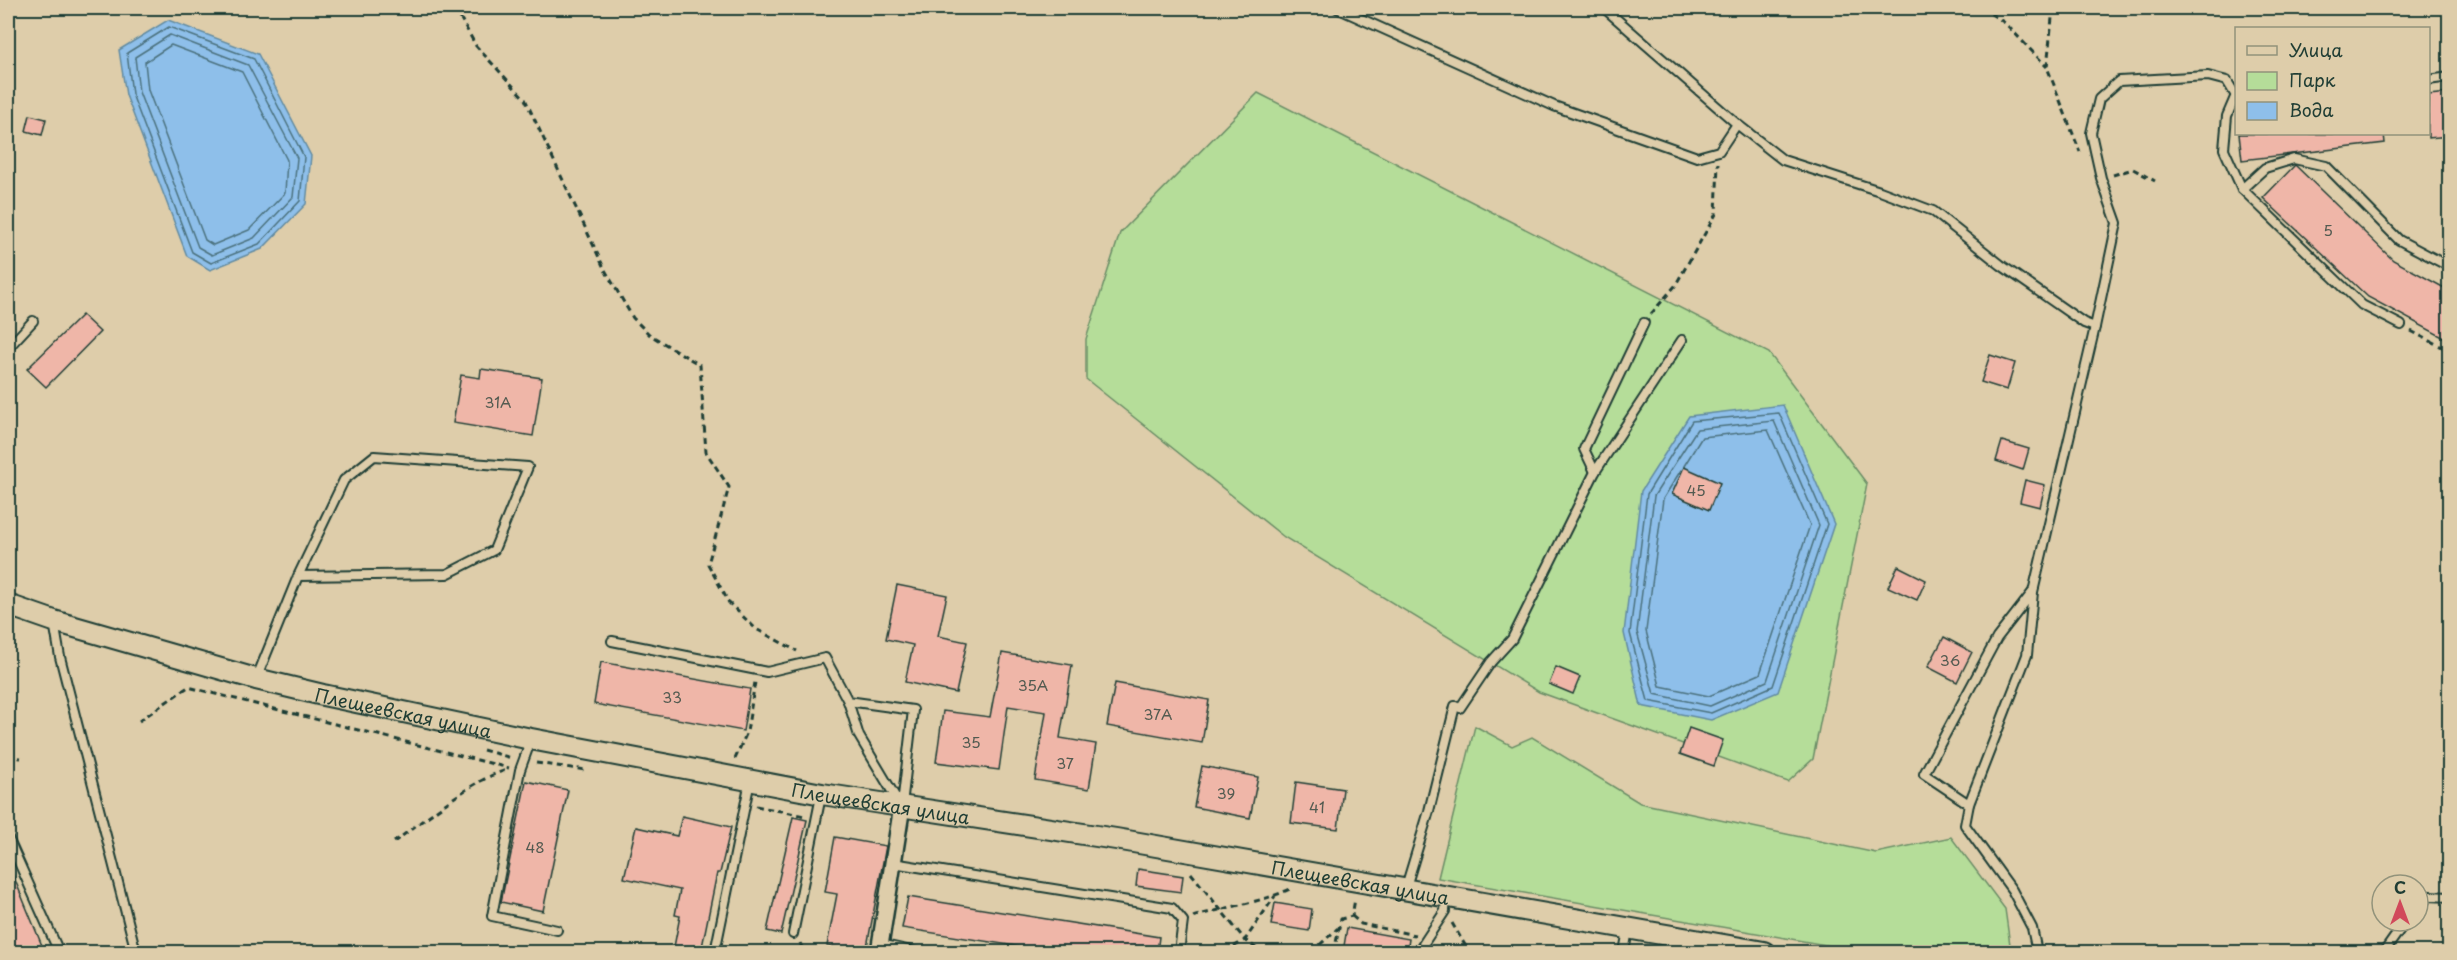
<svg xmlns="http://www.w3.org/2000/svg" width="2457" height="960" font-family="'Playpen Sans',sans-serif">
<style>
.green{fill:#b5dd99;stroke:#6a8d66;stroke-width:1.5}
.water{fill:#8ebfea;stroke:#628ba1;stroke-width:1.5}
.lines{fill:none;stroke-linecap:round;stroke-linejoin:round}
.shore{stroke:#4b717d;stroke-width:1.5}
.building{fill:#efb6a8;stroke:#1f3d34;stroke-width:1.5}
.service-casing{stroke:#1f3d34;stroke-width:12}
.minor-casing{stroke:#1f3d34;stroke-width:20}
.tertiary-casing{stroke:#1f3d34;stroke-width:24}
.path{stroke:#1f3d34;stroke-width:3;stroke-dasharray:6 4.5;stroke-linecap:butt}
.service{stroke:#decdaa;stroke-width:8}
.minor{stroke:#decdaa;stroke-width:15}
.tertiary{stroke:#decdaa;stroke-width:20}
.labels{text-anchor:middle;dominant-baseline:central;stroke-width:4.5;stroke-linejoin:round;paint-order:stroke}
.number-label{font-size:15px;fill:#535b51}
.street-label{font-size:18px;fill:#1f3d34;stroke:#decdaa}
</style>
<rect width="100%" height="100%" fill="#decdaa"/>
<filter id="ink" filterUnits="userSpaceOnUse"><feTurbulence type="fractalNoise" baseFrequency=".0167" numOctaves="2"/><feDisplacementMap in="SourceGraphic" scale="12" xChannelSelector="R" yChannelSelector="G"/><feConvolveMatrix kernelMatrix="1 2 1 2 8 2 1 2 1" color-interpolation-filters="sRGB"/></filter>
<g filter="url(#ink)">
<g class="green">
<path d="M 1258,93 L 1769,353 L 1867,484 L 1813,759 L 1788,782 L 1539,692 L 1284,537 L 1086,379 L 1086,339 L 1120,233 Z"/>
<path d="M 1475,726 L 1512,746 L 1532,737 L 1640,803 L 1876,853 L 1951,837 L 2005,909 L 2011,952 L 1866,952 L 1438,878 Z"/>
</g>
<g class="water">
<path d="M 168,20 L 258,54 L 311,156 L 306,204 L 262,249 L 210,270 L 187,256 L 126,95 L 119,50 Z"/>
<path d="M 1783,405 L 1834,524 L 1778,692 L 1711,720 L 1641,706 L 1624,633 L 1641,491 L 1689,416 Z"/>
</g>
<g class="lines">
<g class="shore">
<path d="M 169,27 L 254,59 L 304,157 L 300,201 L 259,244 L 211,263 L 192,252 L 132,94 L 127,53 Z"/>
<path d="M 170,35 L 248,65 L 297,158 L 293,197 L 254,238 L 212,255 L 198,247 L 139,92 L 135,57 Z"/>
<path d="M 171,45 L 242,72 L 287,160 L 285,193 L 249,230 L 213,245 L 205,240 L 148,90 L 145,62 Z"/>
<path d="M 1779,413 L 1827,524 L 1773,686 L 1711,713 L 1648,701 L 1630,633 L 1647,494 L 1692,421 Z"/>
<path d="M 1774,421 L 1819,525 L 1767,681 L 1710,706 L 1654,694 L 1637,632 L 1654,496 L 1697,429 Z"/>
<path d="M 1681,470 L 1663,499 L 1646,631 L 1660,686 L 1709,696 L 1760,674 L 1810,525 L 1768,430 L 1702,437 L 1684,466"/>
</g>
</g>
<g class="building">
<path d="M 2450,93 L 2450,136 L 2428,138 L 2428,95 Z"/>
<path d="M 30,115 L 46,119 L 42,135 L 26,131 Z"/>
<path d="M 2239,134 L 2384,134 L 2385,143 L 2242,160 Z"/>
<path d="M 2295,165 L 2393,260 L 2450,291 L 2450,341 L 2368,297 L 2263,198 Z"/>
<path d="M 82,315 L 100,332 L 46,387 L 27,369 Z"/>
<path d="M 1990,355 L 2015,363 L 2007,390 L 1981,382 Z"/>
<path d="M 481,369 L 542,378 L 533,436 L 453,423 L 461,375 L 480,378 Z"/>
<path d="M 2002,441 L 2029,449 L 2023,470 L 1996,461 Z"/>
<path d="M 1684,467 L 1720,483 L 1709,510 L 1672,494 Z"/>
<path d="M 2025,480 L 2045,485 L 2040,507 L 2020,502 Z"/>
<path d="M 1898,566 L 1926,580 L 1917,600 L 1888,587 Z"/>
<path d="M 897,585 L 947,595 L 938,636 L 967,642 L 956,693 L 905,682 L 913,645 L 886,639 Z"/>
<path d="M 1944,637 L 1972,652 L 1957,682 L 1928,667 Z"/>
<path d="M 1002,653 L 1072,665 L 1060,738 L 1096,744 L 1089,789 L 1035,780 L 1046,712 L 1008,706 L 999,770 L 936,762 L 943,711 L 990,717 Z"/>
<path d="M 601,662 L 750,689 L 743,731 L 594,704 Z"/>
<path d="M 1556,667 L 1580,677 L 1573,694 L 1549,684 Z"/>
<path d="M 1115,683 L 1209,700 L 1202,743 L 1107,726 Z"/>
<path d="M 1689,728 L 1723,740 L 1714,766 L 1680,754 Z"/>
<path d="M 1202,766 L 1258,777 L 1250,818 L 1194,807 Z"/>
<path d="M 526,781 L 568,790 L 543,911 L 501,902 Z"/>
<path d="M 1296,782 L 1343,789 L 1338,829 L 1291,823 Z"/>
<path d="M 682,816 L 731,827 L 720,873 L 717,873 L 701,952 L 673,952 L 680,916 L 675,915 L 680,890 L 624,878 L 636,827 L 677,836 Z"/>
<path d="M 793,817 L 807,820 L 781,934 L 767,931 Z"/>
<path d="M 835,837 L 886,846 L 866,952 L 827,946 L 837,894 L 825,892 Z"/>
<path d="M 8,863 L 43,948 L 31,952 L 11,952 L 8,943 Z"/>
<path d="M 1138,869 L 1183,876 L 1181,892 L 1136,886 Z"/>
<path d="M 908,897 L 1159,937 L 1157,952 L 1053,952 L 902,928 Z"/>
<path d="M 1275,903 L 1312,909 L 1309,931 L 1271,925 Z"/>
<path d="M 1347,928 L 1409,939 L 1407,952 L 1343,952 Z"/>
</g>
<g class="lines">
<defs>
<g id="service">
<path d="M 1337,8 L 1554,106 L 1697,157 L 1719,151 L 1737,124"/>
<path d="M 1604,8 L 1737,124 L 1783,160 L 1880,191 L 1933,211 L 2001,265 L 2084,323 L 2095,327"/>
<path d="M 2428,80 L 2450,77"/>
<path d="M 2236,95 L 2227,116 L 2224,149 L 2242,189 L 2362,305 L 2401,325"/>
<path d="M 2242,189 L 2265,168 L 2294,159 L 2326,166 L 2399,240 L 2450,267"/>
<path d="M 8,348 L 33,321"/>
<path d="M 1595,472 L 1584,449 L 1644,323"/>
<path d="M 54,622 L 60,657 L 136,952"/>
<path d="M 612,641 L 767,672 L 825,658 L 848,701 L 859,736 L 899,803"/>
<path d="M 257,677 L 298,576 L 447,574 L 494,550 L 528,467 L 374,456 L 344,480 L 298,576"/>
<path d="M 848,701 L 913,710 L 902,805"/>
<path d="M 1460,708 L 1491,662 L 1512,639 L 1595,472 L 1682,340"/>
<path d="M 531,740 L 520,770 L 492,916 L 557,930"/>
<path d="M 1969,804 L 1924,774 L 1997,638 L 2032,593"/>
<path d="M 8,838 L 59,952"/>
<path d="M 893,863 L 1172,908 L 1183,921 L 1179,952"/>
<path d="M 1405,890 L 1429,811 L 1455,706"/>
<path d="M 2418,908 L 2429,896 L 2450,897"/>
<path d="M 793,934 L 821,796"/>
<path d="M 880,944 L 916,952"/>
<path d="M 715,952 L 750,781"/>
<path d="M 1418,952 L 1445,911 L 1446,898"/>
<path d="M 1624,952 L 1628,930"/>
<path d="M 2037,952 L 2032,928 L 2012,890 L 1965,825 L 1969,804 L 2027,655 L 2033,592 L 2095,327 L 2117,223 L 2101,178 L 2091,133 L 2099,99 L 2119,81 L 2208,76 L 2227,81 L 2236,96"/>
<path d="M 2384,952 L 2406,921"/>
</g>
<path id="minor" d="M 879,952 L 902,806"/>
<g id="tertiary">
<path id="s1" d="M 8,605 L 54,621 L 256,679 L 323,695 L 531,739 L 822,794 L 1116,839 L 1764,952"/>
</g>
</defs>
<use href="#service" class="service-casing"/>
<use href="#minor" class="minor-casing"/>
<use href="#tertiary" class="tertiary-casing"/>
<g class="path">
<path d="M 455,8 L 476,46 L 525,99 L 605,270 L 633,318 L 650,335 L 700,365 L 706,452 L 729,487 L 708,564 L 729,603 L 756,629 L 797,651"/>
<path d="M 1982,8 L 2005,23 L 2047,67"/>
<path d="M 2053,8 L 2047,67 L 2080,152"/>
<path d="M 2113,175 L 2133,169 L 2155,181"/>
<path d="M 1651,314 L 1675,286 L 1716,214 L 1718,163"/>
<path d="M 2411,331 L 2450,351"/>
<path d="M 139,721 L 188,687 L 509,768"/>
<path d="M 483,750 L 512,758"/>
<path d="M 8,757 L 21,758"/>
<path d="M 735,759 L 747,732 L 755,682"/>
<path d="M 536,763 L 586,770"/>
<path d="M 756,806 L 805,816"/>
<path d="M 394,842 C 423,821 474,778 507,770"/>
<path d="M 1191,873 L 1245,940 L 1261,952"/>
<path d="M 1352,916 L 1361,924 L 1415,935"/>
<path d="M 1193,917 C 1225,907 1260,903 1290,889"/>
<path d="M 1452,923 L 1469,952"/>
<path d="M 800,943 L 804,952"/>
<path d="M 803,950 L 813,952"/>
<path d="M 1225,952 L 1245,940 L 1275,896"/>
<path d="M 1284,952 L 1311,951"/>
<path d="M 1312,952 L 1338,928"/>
<path d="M 1334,952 L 1341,919 L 1352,916 L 1355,899"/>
</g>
<use href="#service" class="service"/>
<use href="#minor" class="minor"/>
<use href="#tertiary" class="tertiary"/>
</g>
</g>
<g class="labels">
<g class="number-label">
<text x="2328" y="229">5</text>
<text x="498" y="401">31А</text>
<text x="1696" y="489">45</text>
<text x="1950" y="659">36</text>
<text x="1033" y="684">35А</text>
<text x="672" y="696">33</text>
<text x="1158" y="713">37А</text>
<text x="971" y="741">35</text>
<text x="1065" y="762">37</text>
<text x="1226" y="792">39</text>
<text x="1317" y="806">41</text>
<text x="535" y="846">48</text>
</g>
<g class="street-label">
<text stroke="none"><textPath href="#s1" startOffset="410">Плещеевская улица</textPath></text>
<text stroke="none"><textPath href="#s1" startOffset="896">Плещеевская улица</textPath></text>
<text stroke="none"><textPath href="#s1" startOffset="1382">Плещеевская улица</textPath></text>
</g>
</g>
<rect width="2457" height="960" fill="none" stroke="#decdaa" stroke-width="30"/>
<rect x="15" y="15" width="2427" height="930" fill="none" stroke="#1f3d34" stroke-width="2" filter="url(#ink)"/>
<rect x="2235" y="27" width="195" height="108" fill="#decdaa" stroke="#92937b" stroke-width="1.5"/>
<rect x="2247" y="46" width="30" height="9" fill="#decdaa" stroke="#92937b" stroke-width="1.5"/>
<text x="2289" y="57" font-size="18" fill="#1f3d34">Улица</text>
<rect x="2247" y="72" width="30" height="18" fill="#b5dd99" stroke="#92937b" stroke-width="1.5"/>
<text x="2289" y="87" font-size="18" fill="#1f3d34">Парк</text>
<rect x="2247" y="102" width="30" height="18" fill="#8ebfea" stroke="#92937b" stroke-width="1.5"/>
<text x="2289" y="117" font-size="18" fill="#1f3d34">Вода</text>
<g transform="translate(2400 903)"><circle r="28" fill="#decdaa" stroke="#92937b" stroke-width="1.5"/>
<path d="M0-4.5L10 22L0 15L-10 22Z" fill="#d1495b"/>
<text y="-9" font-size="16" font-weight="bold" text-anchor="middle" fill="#1f3d34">С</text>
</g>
</svg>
